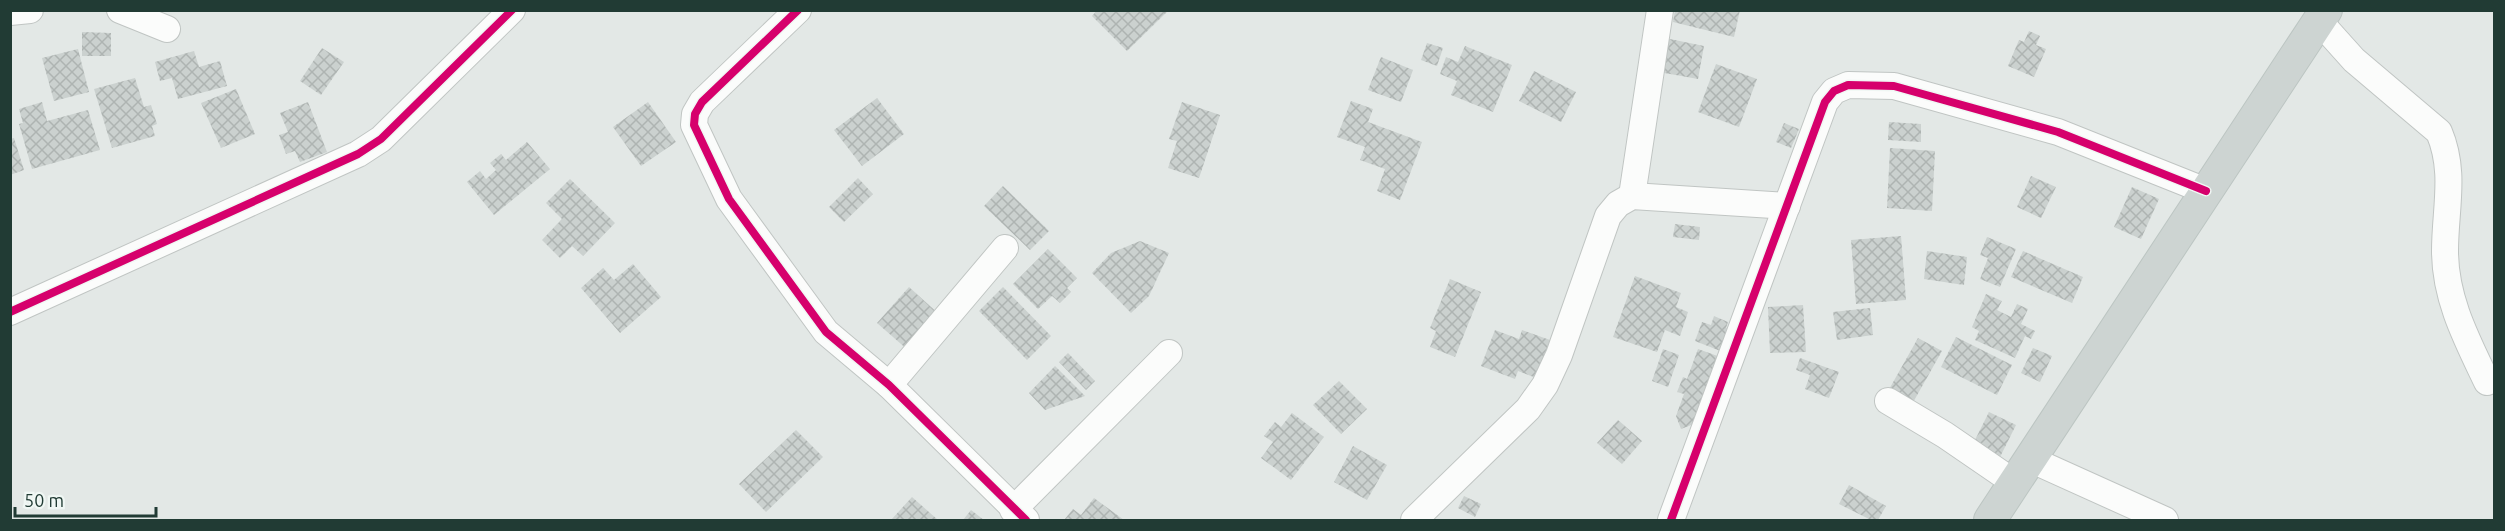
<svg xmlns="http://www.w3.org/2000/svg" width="2505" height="531" font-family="Ubuntu,sans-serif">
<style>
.building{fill:url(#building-cross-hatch)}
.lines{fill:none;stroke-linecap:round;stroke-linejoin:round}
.minor-casing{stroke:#c0c5c3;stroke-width:28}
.major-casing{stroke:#bcc5c2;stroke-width:34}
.minor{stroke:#fbfcfb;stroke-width:26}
.major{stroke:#cdd4d2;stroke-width:32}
.cycleway-casing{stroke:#f0f7f4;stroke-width:11}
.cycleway{stroke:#d6006c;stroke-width:8}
</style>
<defs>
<pattern id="building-cross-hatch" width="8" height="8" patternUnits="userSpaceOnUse" patternTransform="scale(1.5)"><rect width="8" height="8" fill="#cbd1cf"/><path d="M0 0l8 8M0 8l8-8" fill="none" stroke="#aeb4b2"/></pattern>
</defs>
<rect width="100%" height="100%" fill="#e3e8e6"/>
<g class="building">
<path d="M 1097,10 L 1169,10 L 1127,51 L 1092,16 Z"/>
<path d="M 1675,10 L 1740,10 L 1734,37 L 1673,22 Z"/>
<path d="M 2029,31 L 2040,36 L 2036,45 L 2046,49 L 2034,77 L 2008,66 L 2019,40 L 2024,42 Z"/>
<path d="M 82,32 L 111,33 L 111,56 L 82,56 Z"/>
<path d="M 1665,38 L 1704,46 L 1698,79 L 1659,72 Z"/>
<path d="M 1427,43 L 1443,48 L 1437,66 L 1421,60 Z"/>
<path d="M 1465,46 L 1512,65 L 1493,112 L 1451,95 L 1457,81 L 1440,74 L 1446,57 L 1458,62 Z"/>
<path d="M 322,48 L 344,62 L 321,95 L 300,81 Z"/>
<path d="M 78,49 L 89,92 L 54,101 L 42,58 Z"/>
<path d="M 194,51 L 199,67 L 220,61 L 227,86 L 178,99 L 172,78 L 160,81 L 155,62 Z"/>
<path d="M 1381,57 L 1413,70 L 1401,102 L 1368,90 Z"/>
<path d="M 1716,64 L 1757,79 L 1739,127 L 1698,112 Z"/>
<path d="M 1534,71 L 1576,92 L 1561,122 L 1519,101 Z"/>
<path d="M 135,78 L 144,107 L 151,105 L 157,124 L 152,126 L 155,136 L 112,148 L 94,89 Z"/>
<path d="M 236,89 L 255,134 L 221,148 L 201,103 Z"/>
<path d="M 877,98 L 904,134 L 862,166 L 834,130 Z"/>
<path d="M 1351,101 L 1373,109 L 1368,122 L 1422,142 L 1400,200 L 1377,191 L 1385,169 L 1360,160 L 1365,147 L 1337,137 Z"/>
<path d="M 42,102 L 47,121 L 88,110 L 100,150 L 32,169 L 19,124 L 23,123 L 19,109 Z"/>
<path d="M 308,102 L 327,152 L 300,162 L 295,151 L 286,154 L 279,135 L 288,132 L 280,113 Z"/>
<path d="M 648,102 L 676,142 L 641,166 L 613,127 Z"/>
<path d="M 1182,102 L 1220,115 L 1199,178 L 1168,168 L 1177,141 L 1169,139 Z"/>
<path d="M 1889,122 L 1921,124 L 1921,142 L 1888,140 Z"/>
<path d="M 1784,123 L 1799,129 L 1791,148 L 1776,142 Z"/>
<path d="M 14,138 L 24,170 L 10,175 L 10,139 Z"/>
<path d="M 527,142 L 550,169 L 494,215 L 467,182 L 480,171 L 486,179 L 496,170 L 490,163 L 501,154 L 506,160 Z"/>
<path d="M 1890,148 L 1935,151 L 1932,211 L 1887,208 Z"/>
<path d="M 2031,176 L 2056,187 L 2041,218 L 2017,207 Z"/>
<path d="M 858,178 L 873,194 L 844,222 L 829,207 Z"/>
<path d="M 570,179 L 615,223 L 583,256 L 572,246 L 560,258 L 542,240 L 562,219 L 546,203 Z"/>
<path d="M 1003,186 L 1049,231 L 1030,250 L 984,206 Z"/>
<path d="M 2132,187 L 2159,199 L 2141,239 L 2114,227 Z"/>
<path d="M 1675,224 L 1700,227 L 1699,240 L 1673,237 Z"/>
<path d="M 1901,236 L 1906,300 L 1856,304 L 1851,240 Z"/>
<path d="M 1987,237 L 2016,249 L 2000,287 L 1980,279 L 1988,258 L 1980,255 Z"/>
<path d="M 1140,241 L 1169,253 L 1149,296 L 1131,313 L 1092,273 L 1111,253 Z"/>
<path d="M 1048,249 L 1077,278 L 1067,288 L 1071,292 L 1060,303 L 1052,296 L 1038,309 L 1013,284 Z"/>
<path d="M 1927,251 L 1967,257 L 1964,285 L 1924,279 Z"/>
<path d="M 2023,251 L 2083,277 L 2072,303 L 2011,277 Z"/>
<path d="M 633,264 L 661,297 L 620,333 L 581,288 L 603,268 L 614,280 Z"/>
<path d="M 1635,276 L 1681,293 L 1676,307 L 1688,312 L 1680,336 L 1665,330 L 1657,352 L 1613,337 Z"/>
<path d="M 1450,279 L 1481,292 L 1455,357 L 1430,347 L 1436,331 L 1430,328 Z"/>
<path d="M 909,287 L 941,316 L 909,351 L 877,323 Z"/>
<path d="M 1003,287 L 1051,336 L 1027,360 L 979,311 Z"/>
<path d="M 1986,294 L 2002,301 L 1997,310 L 2011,317 L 2017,304 L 2028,309 L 2021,324 L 2035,331 L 2031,339 L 2025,336 L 2015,358 L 1975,340 L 1979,331 L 1972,327 Z"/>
<path d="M 1803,305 L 1806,352 L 1770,353 L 1768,307 Z"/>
<path d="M 1870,308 L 1873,335 L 1837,340 L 1833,312 Z"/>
<path d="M 1714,316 L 1728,322 L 1726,328 L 1737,332 L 1728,354 L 1695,341 L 1702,322 L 1711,325 Z"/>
<path d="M 1495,330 L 1519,339 L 1522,330 L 1550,340 L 1536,378 L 1518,371 L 1515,379 L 1481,366 Z"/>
<path d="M 1956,337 L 2012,365 L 1997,395 L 1941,367 Z"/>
<path d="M 1918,338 L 1942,351 L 1911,406 L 1887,393 Z"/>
<path d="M 2033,348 L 2052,356 L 2040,382 L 2021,373 Z"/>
<path d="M 1663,349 L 1679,355 L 1668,387 L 1652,381 Z"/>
<path d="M 1698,349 L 1726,359 L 1704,420 L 1681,429 L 1676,416 L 1684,394 L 1677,392 L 1683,377 L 1687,379 Z"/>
<path d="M 1068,353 L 1095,381 L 1086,390 L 1059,362 Z"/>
<path d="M 1800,358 L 1839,372 L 1829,398 L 1805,389 L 1810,375 L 1796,370 Z"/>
<path d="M 1055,366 L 1085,396 L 1045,410 L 1029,393 Z"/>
<path d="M 1339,381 L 1367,409 L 1341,434 L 1313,405 Z"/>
<path d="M 1989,412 L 2016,425 L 1998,461 L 1971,448 Z"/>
<path d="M 1292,413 L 1324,437 L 1291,480 L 1261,458 L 1273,442 L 1264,436 L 1275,422 L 1281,427 Z"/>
<path d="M 1618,420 L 1642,441 L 1622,464 L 1597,443 Z"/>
<path d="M 796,430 L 823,457 L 766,512 L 739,484 Z"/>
<path d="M 1353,446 L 1387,465 L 1367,500 L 1334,482 Z"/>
<path d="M 1849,485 L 1886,506 L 1878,520 L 1871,520 L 1839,504 Z"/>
<path d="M 1464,496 L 1481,504 L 1475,517 L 1458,508 Z"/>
<path d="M 912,497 L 938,520 L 891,520 Z"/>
<path d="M 1094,498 L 1124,520 L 1064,520 L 1073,509 L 1081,515 Z"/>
<path d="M 971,510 L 984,520 L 963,520 Z"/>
</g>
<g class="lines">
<defs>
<g id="minor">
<path d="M 120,10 L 167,29"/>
<path d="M 798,10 L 702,102 L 695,114 L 694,125 L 729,199 L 826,332 L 889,385 L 1026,520"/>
<path d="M 10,12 L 30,10"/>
<path d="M 2319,21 L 2354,60 L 2439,132 C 2456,172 2445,209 2445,251 C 2445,299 2467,340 2487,382"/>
<path d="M 1632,196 L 1660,10"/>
<path d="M 10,312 L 358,154 L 381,139 L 512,10"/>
<path d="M 889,385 L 1005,248"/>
<path d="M 1888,401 L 1945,435 L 2015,483"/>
<path d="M 2032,460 L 2165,520"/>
<path d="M 1013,510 L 1169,353"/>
<path d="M 1414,520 L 1528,409 L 1545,385 L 1559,355 L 1608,216 L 1618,204 L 1632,196 L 1787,206"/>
<path d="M 1671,520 L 1825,102 L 1834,91 L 1848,85 L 1894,86 L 2058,132 L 2206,191"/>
</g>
<path id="major" d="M 1990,520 L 2326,10"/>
</defs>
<use href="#minor" class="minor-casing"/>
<use href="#major" class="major-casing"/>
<use href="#minor" class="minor"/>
<use href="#major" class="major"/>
<defs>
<g id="cycleway">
<path d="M 798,10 L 702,102 L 695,114 L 694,125 L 729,199 L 826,332 L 889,385 L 1026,520"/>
<path d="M 10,312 L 358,154 L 381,139 L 512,10"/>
<path d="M 1671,520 L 1825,102 L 1834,91 L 1848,85 L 1894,86 L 2058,132 L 2206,191"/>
</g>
</defs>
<use href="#cycleway" class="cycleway-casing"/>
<use href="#cycleway" class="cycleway"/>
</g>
<rect width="2505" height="531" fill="none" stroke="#213b34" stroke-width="24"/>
<path d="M15 507v9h141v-9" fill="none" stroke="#213b34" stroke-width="3"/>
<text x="24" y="507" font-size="18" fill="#213b34" stroke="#f0f7f4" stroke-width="4.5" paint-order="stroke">50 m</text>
</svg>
